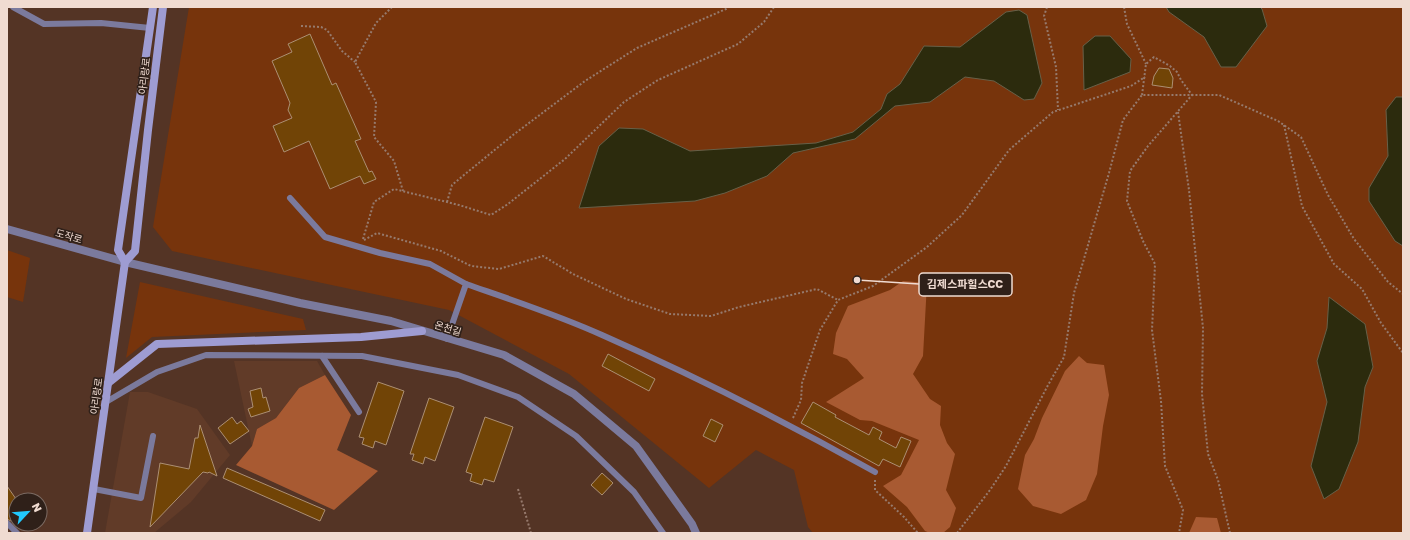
<svg xmlns="http://www.w3.org/2000/svg" width="1410" height="540" viewBox="0 0 1410 540" font-family="'Golos Text','Noto Sans KR',sans-serif">
	<style>
		.built { fill: #613b28 }
		.green { fill: #77340c }
		.forest { fill: #a85a32 }
		.water { fill: #2c2b0d; stroke: #676048 }
		.building { fill: #714406; stroke: #ac8f73 }
		.lines { fill: none; stroke-linecap: round; stroke-linejoin: round }
		.path { stroke: #967a6d; stroke-width: 2; stroke-dasharray: 2 2; stroke-linecap: butt }
		.service { stroke: #7b7a9d; stroke-width: 6 }
		.tertiary { stroke: #7b7a9d; stroke-width: 8 }
		.secondary { stroke: #9e9cd2; stroke-width: 8 }
		.labels { text-anchor: middle; stroke-width: 3.5; stroke-linejoin: round; paint-order: stroke }
		.street-label { font-size: 10px; fill: #f0dbd1; stroke: #2f2019 }
		.leader { fill: none; stroke: #f0dbd1; stroke-width: 1.5 }
		.callout-dot { fill: #f0dbd1; stroke: #2f2019; stroke-width: 1.5 }
		.callout { fill: #2f2019; stroke: #f0dbd1; stroke-width: 1.5 }
		.callout-label { font-size: 11px; text-anchor: middle; font-weight: bold; fill: #f0dbd1 }
	</style>
	<rect width="100%" height="100%" fill="#543425"/>
	<g class="built">
		<path d="M234 361H317L325 375 299 388 276 418 257 429 252 446Z"/>
		<path d="M130 392H148L197 409 230 455 191 502 154 533H105Z"/>
	</g>
	<g class="green">
		<path d="M189 7H1403V533H813L808 527 794 470 756 450 709 488 569 374 449 310 172 251 153 227Z"/>
		<path d="M7 250 30 258 23 302 7 297Z"/>
		<path d="M140 282 303 319 306 330 152 337 126 358Z"/>
	</g>
	<g class="forest">
		<path d="M903 281 927 283 923 356 913 374 930 399 941 406 940 425 947 443 955 454 946 490 956 508 950 527 943 533H930L925 531 907 507 883 486 901 475 919 440 872 421 860 420 826 402 864 378 847 359 833 354 836 333 848 306 890 290Z"/>
		<path d="M1079 356 1087 363 1104 365 1109 395 1103 426 1097 474 1086 500 1061 514 1033 506 1018 489 1025 455 1034 439 1042 418 1065 371Z"/>
		<path d="M325 375 351 415 337 450 378 471 334 510 236 465 252 446 257 429 276 418 299 388Z"/>
		<path d="M1196 517 1217 518 1221 533H1189Z"/>
	</g>
	<g class="water">
		<path d="M1166 7H1260L1262 9 1267 26 1236 67H1221L1204 37 1169 12Z"/>
		<path d="M1019 10 1027 15 1042 83 1034 99 1024 100 994 81 965 77 930 102 895 106 855 139 793 153 767 176 725 193 695 201 579 208 599 146 619 128 643 129 690 151 816 143 853 132 881 109 887 94 900 84 924 46 960 47 1006 12Z"/>
		<path d="M1095 36H1110L1131 59 1130 72 1084 90 1083 46Z"/>
		<path d="M1396 97H1403V246L1395 241 1369 201V188L1388 156 1386 110Z"/>
		<path d="M1329 297 1365 324 1373 367 1365 387 1358 442 1339 489 1324 499 1311 466 1327 402 1317 361 1327 328Z"/>
	</g>
	<g class="building">
		<path d="M310 34 332 85 336 83 361 139 355 141 369 172 372 171 376 179 364 184 360 176 330 189 309 141 284 152 273 126 292 118 288 110 290 103 272 61 292 52 288 44Z"/>
		<path d="M1159 68 1169 69 1173 78 1172 88 1152 85 1154 76Z"/>
		<path d="M608 354 655 379 649 391 602 366Z"/>
		<path d="M378 382 404 391 386 445 375 441 373 448 362 444 364 438 359 437Z"/>
		<path d="M261 388 263 398 266 397 270 411 251 417 248 409 253 407 250 391Z"/>
		<path d="M429 398 454 407 435 461 425 457 423 464 412 460 414 454H410Z"/>
		<path d="M813 402 836 415 835 417 869 435 873 427 882 432 879 439 896 448 901 437 911 441 900 467 883 459 879 466 801 423Z"/>
		<path d="M232 417 237 424 241 421 249 431 230 444 218 428Z"/>
		<path d="M485 417 513 427 494 482 484 479 482 485 470 481 472 474 466 472Z"/>
		<path d="M711 419 723 425 715 442 703 436Z"/>
		<path d="M200 425 217 476 209 472 208 473 203 472 150 527 160 463 189 469 195 438H198Z"/>
		<path d="M227 468 325 510 320 521 223 478Z"/>
		<path d="M602 473 613 483 602 495 591 485Z"/>
		<path d="M7 486 16 499V518L11 521 7 519Z"/>
	</g>
	<g class="lines">
		<g class="path">
			<path d="M392 7 376 23 355 62 376 102 374 137 394 161 403 191"/>
			<path d="M1047 7 1044 16 1056 67 1058 110"/>
			<path d="M1124 7 1127 24 1146 64"/>
			<path d="M301 26 321 27 327 30 342 51 355 62"/>
			<path d="M1142 95 1146 64 1154 57 1170 66 1177 72 1181 80 1192 95 1148 146 1130 171 1127 201 1143 241 1155 264 1152 330 1161 401 1165 466 1183 510 1179 533"/>
			<path d="M1178 112 1189 190 1203 328 1202 394 1208 454 1218 480 1230 533"/>
			<path d="M1284 125 1302 206 1334 264 1362 289 1381 323 1403 353"/>
			<path d="M447 202 452 185 464 175 513 135 585 81 637 48 726 9 728 7"/>
			<path d="M363 239 374 202 394 189 459 205 491 215 508 204 565 159 624 102 658 80 738 44 764 22 774 7"/>
			<path d="M364 240 377 233 441 251 471 266 499 269 543 256 573 274 626 299 670 314 711 316 739 307 817 289 838 300"/>
			<path d="M793 418 801 400 802 383 820 330 838 300 873 286 927 247 962 215 1009 150 1053 112 1131 86 1145 77"/>
			<path d="M875 480V490L904 517 918 533"/>
			<path d="M518 489 531 533"/>
			<path d="M957 533 990 490 1006 466 1047 387 1064 357 1074 293 1109 173 1123 120 1142 95H1219L1278 121 1301 137 1328 195 1354 239 1388 282 1403 294"/>
		</g>
		<g class="service">
			<path d="M13 7 44 24 101 23 150 28"/>
			<path d="M290 198 325 237 380 253 430 264 466 284 447 339"/>
			<path d="M466 284C512 300 558 315 602 335 695 376 786 422 875 472"/>
			<path d="M322 356 359 412"/>
			<path d="M106 402 157 372 206 355 362 356 458 375 518 397 576 436 634 492 663 533"/>
			<path d="M94 489 141 498 153 436"/>
			<path d="M7 523 17 533"/>
		</g>
		<path class="tertiary" d="M7 229 125 262 300 303 391 321 504 355 574 394 636 446 692 524 696 533"/>
		<g class="secondary">
			<path d="M125 262 118 250 153 7"/>
			<path d="M108 383 157 344 361 337 422 331"/>
			<path d="M87 533 125 262 135 251 148 130 163 7"/>
		</g>
	</g>
	<g class="labels">
		<g class="street-label">
			<text transform="translate(144 76) rotate(-83)" y="4">아리랑로</text>
			<text transform="translate(69 236) rotate(16)" y="4">도작로</text>
			<text transform="translate(448 328) rotate(17)" y="4">온천길</text>
			<text transform="translate(96 396) rotate(-82)" y="4">아리랑로</text>
		</g>
	</g>
	<path class="leader" d="M857 280L919 284"/>
	<circle class="callout-dot" cx="857" cy="280" r="4"/>
	<rect class="callout" x="919" y="273" width="93" height="23" rx="4"/>
	<g class="callout-label">
		<text x="965" y="288">김제스파힐스CC</text>
	</g>
	<rect width="1410" height="540" fill="none" stroke="#f0dbd1" stroke-width="16"/>
	<g transform="translate(28 512) rotate(64)"><circle r="19" fill="#2f2019" stroke="#7c6b63"/>
	<path d="M0-3L7 15L0 10L-7 15Z" fill="#22c9fd"/>
	<text y="-6" font-size="11" font-weight="bold" text-anchor="middle" fill="#f0dbd1">N</text>
	</g>
</svg>
